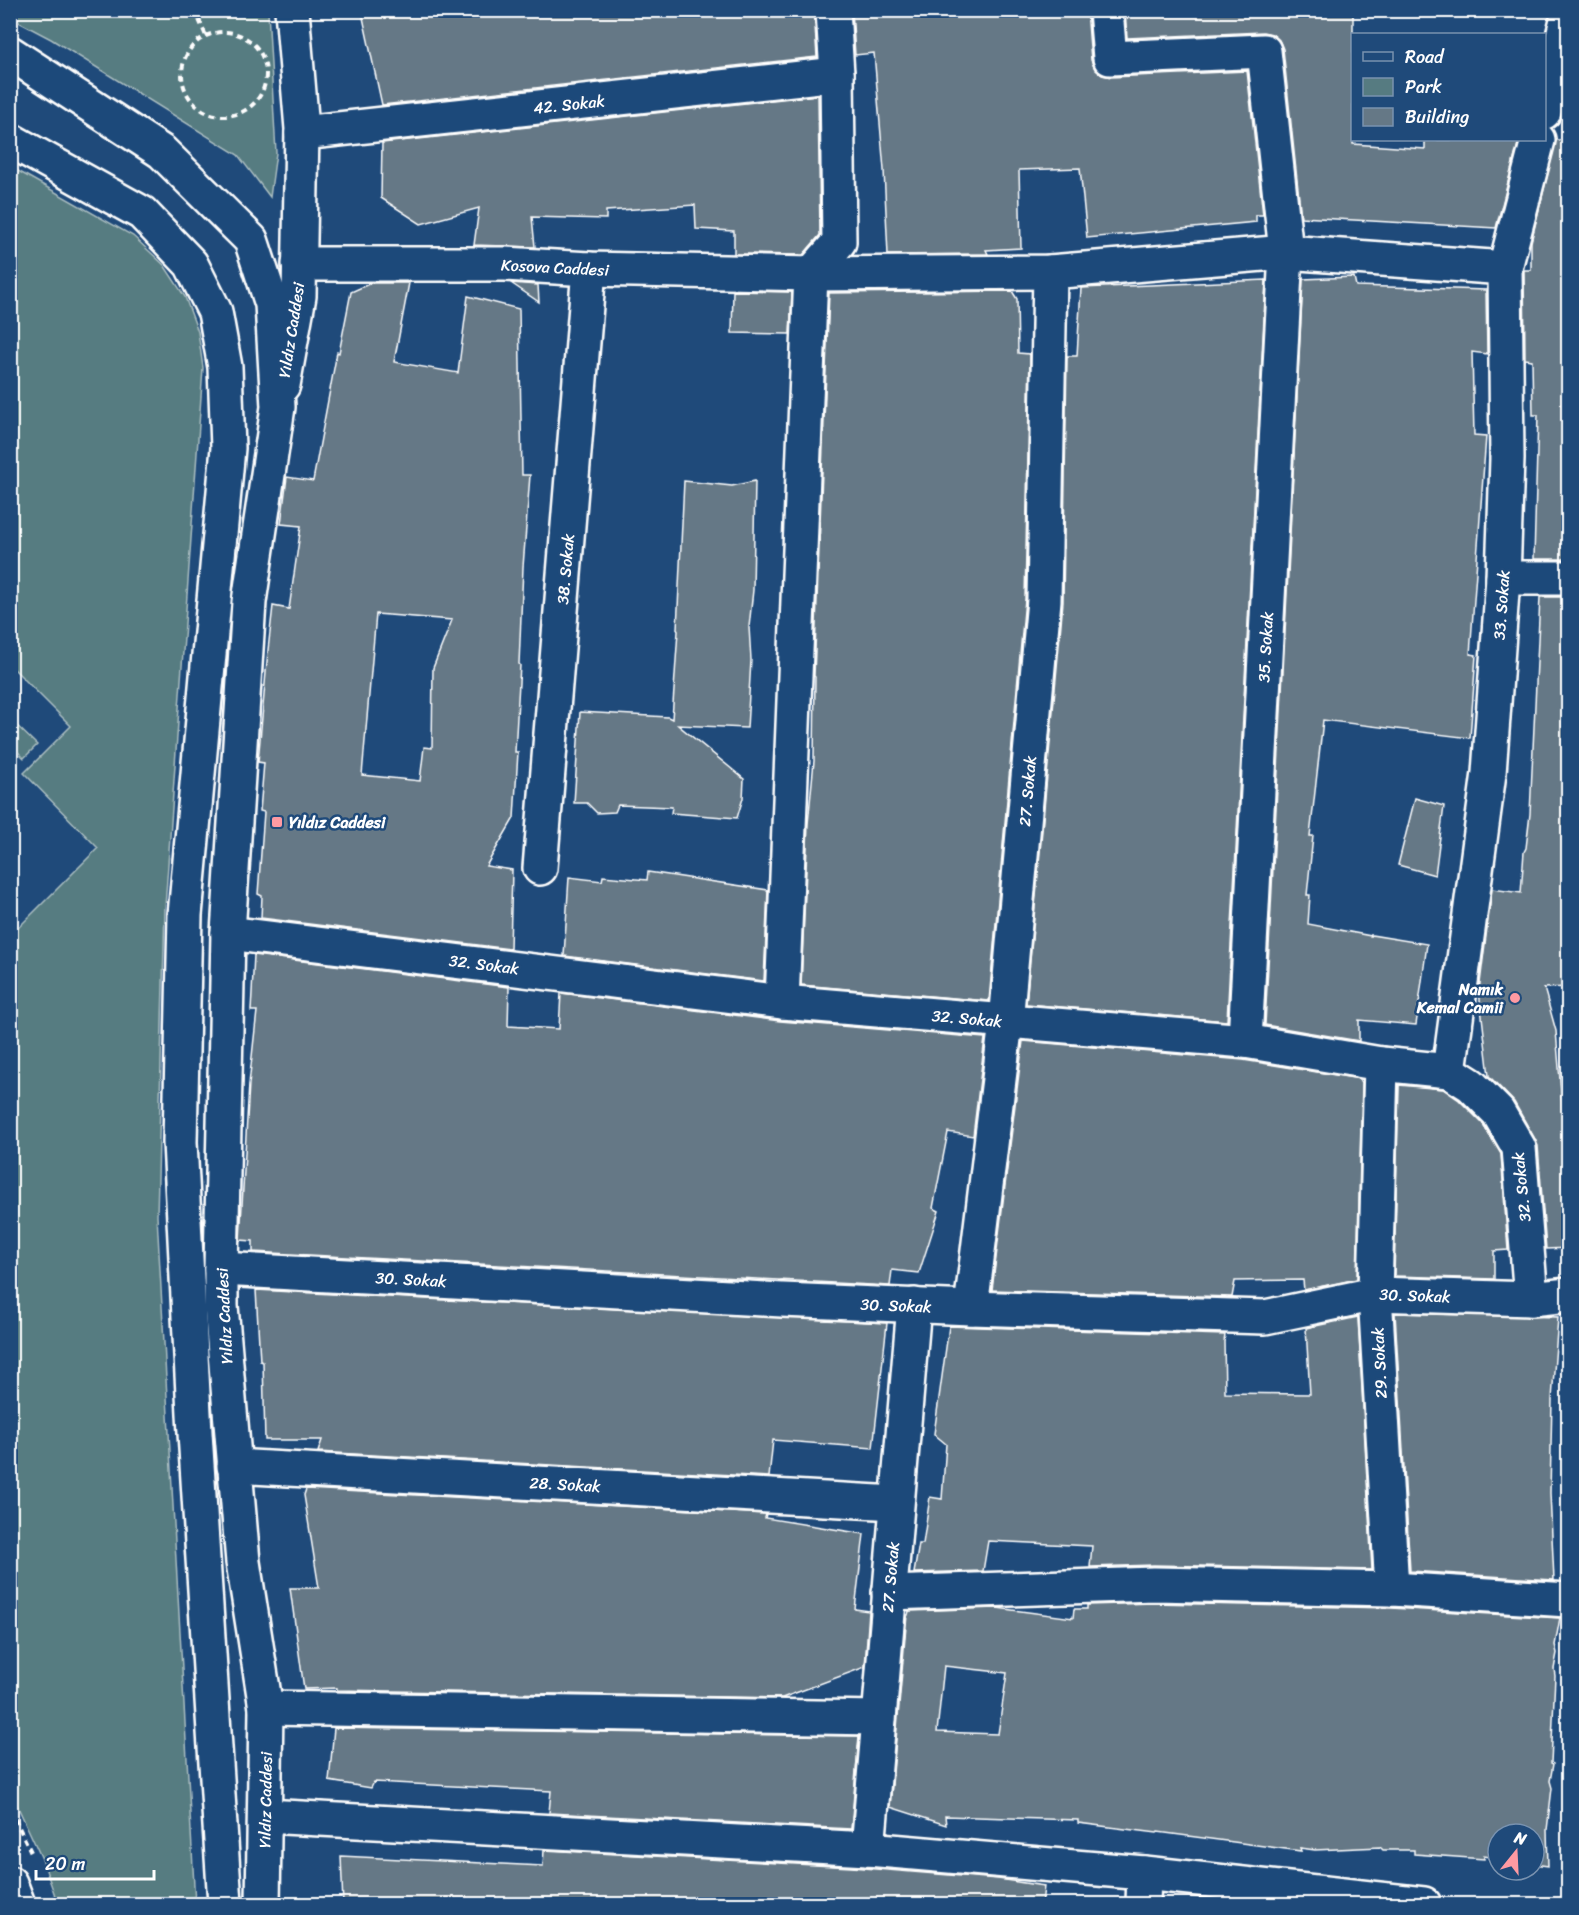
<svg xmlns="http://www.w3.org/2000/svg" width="1579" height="1915" viewBox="0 0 1579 1915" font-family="Sriracha,sans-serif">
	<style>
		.green { fill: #567b81; stroke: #aabdc0; stroke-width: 1.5 }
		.building { fill: #657886; stroke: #fff; stroke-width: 1.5; fill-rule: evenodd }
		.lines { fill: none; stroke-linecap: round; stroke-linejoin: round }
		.minor-casing { stroke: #fff; stroke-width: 38 }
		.secondary-casing { stroke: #fff; stroke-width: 38 }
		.path { stroke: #fff; stroke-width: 4; stroke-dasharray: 6 4.5; stroke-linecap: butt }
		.minor { stroke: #1f4a7a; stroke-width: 33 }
		.secondary { stroke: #1f4a7a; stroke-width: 33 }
		.poi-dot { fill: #ff9aa2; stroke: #1f4a7a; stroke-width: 2 }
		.labels { text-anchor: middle; stroke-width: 5; stroke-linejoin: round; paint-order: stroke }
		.street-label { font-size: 16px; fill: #fff; stroke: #1f4a7a }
		.poi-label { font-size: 16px; font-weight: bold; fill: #fff; stroke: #1f4a7a; text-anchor: start }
	</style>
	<rect width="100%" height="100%" fill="#1f4a7a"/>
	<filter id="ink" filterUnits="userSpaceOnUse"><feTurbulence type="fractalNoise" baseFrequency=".0167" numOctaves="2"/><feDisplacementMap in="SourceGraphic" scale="12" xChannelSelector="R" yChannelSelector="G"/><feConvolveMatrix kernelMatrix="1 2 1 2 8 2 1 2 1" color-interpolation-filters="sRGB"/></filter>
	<g filter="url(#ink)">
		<g class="green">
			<path d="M10 11H268L276 153 270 197 238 155 51 39 11 18Z"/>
			<path d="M11 167 133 236 164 265 185 297 198 332 203 368 165 907 157 1216 195 1904H58L42 1859 11 1792V935L98 848 24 773 71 726 11 666Z"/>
			<path d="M10 719 37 745 24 758 11 745Z"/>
		</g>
		<g class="building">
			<path d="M385 10H814L817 57 382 105 362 13Z"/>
			<path d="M852 10H1087L1091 60 1095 69 1102 75 1111 77 1247 71 1263 215H1256V222L1087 238 1080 168 1019 170 1021 248 986 250 988 254 888 255 884 170 874 53 855 55Z"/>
			<path d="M1125 10H1353V144L1425 149V140H1519L1496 228 1301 217 1283 49 1279 40 1272 34 1263 32 1127 38Z"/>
			<path d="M818 95 820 235 803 255 734 254V231L696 229 695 205 606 211V219L532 217 535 247 474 245 479 208 421 224 381 198 382 143Z"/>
			<path d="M1556 140H1569V559H1534L1538 415H1533L1532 360 1525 359 1524 270H1531V242Z"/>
			<path d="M1354 277 1356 286 1486 290 1487 354 1472 352 1474 435 1486 436 1470 654 1476 655 1470 738 1323 720 1310 836H1313L1307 895H1310L1308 924 1371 936V935L1427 944 1416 1025 1359 1020V1041L1265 1025 1303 279Z"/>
			<path d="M1266 280 1227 1021 1026 1004 1063 602 1067 356H1077L1081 288Z"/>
			<path d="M371 283H409L394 362 458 373 468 296 519 309 522 475H530L523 567 519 664 520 665 515 752H518L514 818 486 866 512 870 510 949 261 918 262 896 258 894 264 812 260 811 264 763 258 762 268 650 273 606 289 609 301 526 281 524 287 477 313 481 337 352 339 353 351 292ZM376 614 452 620 433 668 432 748 424 747 420 781 362 775Z"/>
			<path d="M511 283 538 285 539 302Z"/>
			<path d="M733 291 792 292 790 334 732 333Z"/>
			<path d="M1012 291 1017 299 1018 353 1030 354 1025 599 989 1001 801 985 808 824 814 761 815 677 814 676 829 293Z"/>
			<path d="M684 481 732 486 755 481 753 590 749 627 751 660 747 728 678 725 744 779 743 798 737 818 671 813 672 807 618 805 615 812 597 813 587 803H574L580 712 668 717 672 719 678 631 677 629Z"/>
			<path d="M1540 597H1569V987L1544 988 1556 1031 1565 1141H1569V1248L1546 1249 1538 1146 1535 1139 1514 1102 1489 1076 1479 991 1492 889 1521 893 1524 852 1526 848 1530 814Z"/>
			<path d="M1415 798 1444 806 1435 875 1398 865Z"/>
			<path d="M648 872 768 890 764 981 564 956 569 877 602 881 603 876 647 880Z"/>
			<path d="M254 955 509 987 508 1026 559 1029 561 993 780 1021 985 1038 973 1136 948 1132 933 1208 939 1211 919 1273 892 1270 890 1286 253 1252V1241L240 1240 249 1084 257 1011H251Z"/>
			<path d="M1023 1041 1243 1060 1360 1079V1081L1362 1082 1357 1279 1304 1290 1303 1280 1235 1281 1232 1297 992 1290Z"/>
			<path d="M1399 1085 1443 1089 1459 1100 1483 1124 1501 1154 1508 1250 1494 1251V1279L1394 1276Z"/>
			<path d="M256 1290 887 1323 873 1448 773 1440 769 1477 318 1452 322 1440H265L263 1362 260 1361Z"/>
			<path d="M1395 1313 1558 1317 1552 1399 1550 1493 1554 1580 1410 1571Z"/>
			<path d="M1358 1317 1372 1570 1154 1565 1090 1567 1092 1546 988 1541 983 1571 914 1573 919 1544H923L930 1497 942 1499 946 1444 934 1434 949 1326 1225 1335 1224 1342 1225 1393 1310 1394 1306 1328Z"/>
			<path d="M306 1489 766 1514 765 1518 864 1534 855 1609 869 1611 865 1667 782 1698 337 1690V1688L304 1689 290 1588H319L304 1495Z"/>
			<path d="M1154 1603 1391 1608 1560 1618 1555 1645 1557 1653 1554 1669 1555 1676 1551 1763 1553 1764 1550 1781 1552 1788 1547 1830 1548 1866 1534 1864V1834H1498V1858L1484 1856V1859L1414 1854V1850H1383L1380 1847 1315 1850 1300 1848 1301 1851 1158 1832 1157 1833 1078 1823V1820L945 1816 946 1825 890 1807 907 1615H908L909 1611 997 1608 1073 1618 1074 1609H1087V1605ZM944 1666 1007 1673 998 1734 937 1732Z"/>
			<path d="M334 1728 859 1736 851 1829 549 1813 551 1791 374 1782 371 1788 329 1781Z"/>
			<path d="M544 1850 851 1867 998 1879 1044 1886 1042 1905H343L341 1856 543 1866Z"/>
		</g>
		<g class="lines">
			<g class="minor-casing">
				<g id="minor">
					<path d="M1106 10 1110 58 1264 51 1286 252 1245 1041"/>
					<path d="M1544 112 1568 16"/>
					<path d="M302 133 837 74"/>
					<path d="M299 264H505L589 269 811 274 1050 272 1286 252 1505 268"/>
					<path d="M283 385 299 296 302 129 292 10"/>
					<path d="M1503 578H1568"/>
					<path d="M540 868 589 269"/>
					<path d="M228 933 782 1002 1245 1041 1381 1064 1449 1071 1471 1085 1498 1112 1519 1148 1531 1299"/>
					<path d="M782 1002 811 274 839 242 837 74 833 10"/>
					<path d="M1381 1064 1375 1294 1392 1589"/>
					<path d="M1449 1071 1489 773 1503 578 1507 459 1505 268 1538 140"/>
					<path d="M221 1269 782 1300 971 1308 1265 1317 1375 1294 1531 1299 1568 1295"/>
					<path d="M971 1308 1006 1022 1044 600 1050 272"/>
					<path d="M234 1466 896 1503"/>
					<path d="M889 1593 1154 1584 1392 1589 1568 1600"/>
					<path d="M266 1708 879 1718"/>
					<path d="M265 1816 868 1849 1144 1873 1424 1904"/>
					<path d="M868 1849 914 1305"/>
					<path d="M10 1883 18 1904"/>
					<path d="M1143 1904 1144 1873"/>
				</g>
			</g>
			<g class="secondary-casing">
				<g id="secondary">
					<path d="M10 53 162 152 251 240 272 304 278 407 249 602 228 933 221 1269V1306L243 1562 266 1708 263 1904"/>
					<path d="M10 140 142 213 191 264 215 312 225 367 228 448 185 915 180 1142 195 1433 225 1904"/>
				</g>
			</g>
			<g class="path">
				<path d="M195 10 206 36"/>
				<circle cx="224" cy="74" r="42"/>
				<path d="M10 1809 31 1852"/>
			</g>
			<use href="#minor" class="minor"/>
			<use href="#secondary" class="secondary"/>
		</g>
	</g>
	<g class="poi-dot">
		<rect x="271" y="816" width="12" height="12" rx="3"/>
		<circle cx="1515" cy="998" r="6"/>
	</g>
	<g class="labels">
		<g class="street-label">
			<text transform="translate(569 104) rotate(-6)" y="6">42. Sokak</text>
			<text transform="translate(555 267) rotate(3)" y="6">Kosova Caddesi</text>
			<text transform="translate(291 330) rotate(-81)" y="6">Yıldız Caddesi</text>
			<text transform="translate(565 569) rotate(-85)" y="6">38. Sokak</text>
			<text transform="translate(1501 605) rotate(-86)" y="6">33. Sokak</text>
			<text transform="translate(1265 647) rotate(-87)" y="6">35. Sokak</text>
			<text transform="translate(1027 791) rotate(-85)" y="6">27. Sokak</text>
			<text transform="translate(484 964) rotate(7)" y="6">32. Sokak</text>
			<text transform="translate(967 1018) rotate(5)" y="6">32. Sokak</text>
			<text transform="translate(1521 1187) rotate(-96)" y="6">32. Sokak</text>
			<text transform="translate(411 1279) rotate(3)" y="6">30. Sokak</text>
			<text transform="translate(1415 1295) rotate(2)" y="6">30. Sokak</text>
			<text transform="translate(896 1305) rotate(2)" y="6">30. Sokak</text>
			<text transform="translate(224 1316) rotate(-93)" y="6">Yıldız Caddesi</text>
			<text transform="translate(1379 1363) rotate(-93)" y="6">29. Sokak</text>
			<text transform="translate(565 1484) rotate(3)" y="6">28. Sokak</text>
			<text transform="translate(890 1577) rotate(-85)" y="6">27. Sokak</text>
			<text transform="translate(265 1800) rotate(-89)" y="6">Yıldız Caddesi</text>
		</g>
		<g class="poi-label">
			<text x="289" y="828">Yıldız Caddesi</text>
			<text x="1503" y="995" text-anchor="end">Namık<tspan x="1503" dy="18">Kemal Camii</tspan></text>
		</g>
	</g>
	<rect width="1579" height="1915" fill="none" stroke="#1f4a7a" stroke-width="36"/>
	<rect x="18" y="18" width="1543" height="1879" fill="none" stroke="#fff" stroke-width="2" filter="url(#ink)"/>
	<rect x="1351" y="33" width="195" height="108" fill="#1f4a7a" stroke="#7992af" stroke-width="1.5"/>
	<rect x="1363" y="52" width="30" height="9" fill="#1f4a7a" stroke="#7992af" stroke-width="1.5"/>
	<text x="1405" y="63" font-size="18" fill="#ffffff">Road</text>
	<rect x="1363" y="78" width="30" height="18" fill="#567b81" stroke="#7992af" stroke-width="1.5"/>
	<text x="1405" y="93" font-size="18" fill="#ffffff">Park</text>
	<rect x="1363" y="108" width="30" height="18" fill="#657886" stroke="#7992af" stroke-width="1.5"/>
	<text x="1405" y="123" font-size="18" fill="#ffffff">Building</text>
	<g transform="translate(1516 1852) rotate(18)"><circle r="28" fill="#1f4a7a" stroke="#7992af" stroke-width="1.5"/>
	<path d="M0-4.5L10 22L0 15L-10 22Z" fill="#ff9aa2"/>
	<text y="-9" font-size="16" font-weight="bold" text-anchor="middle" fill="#ffffff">N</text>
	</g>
	<path d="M36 1870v9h118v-9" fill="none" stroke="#ffffff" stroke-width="3"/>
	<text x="45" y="1870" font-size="18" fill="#ffffff" stroke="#1f4a7a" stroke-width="4.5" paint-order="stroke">20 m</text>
</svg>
